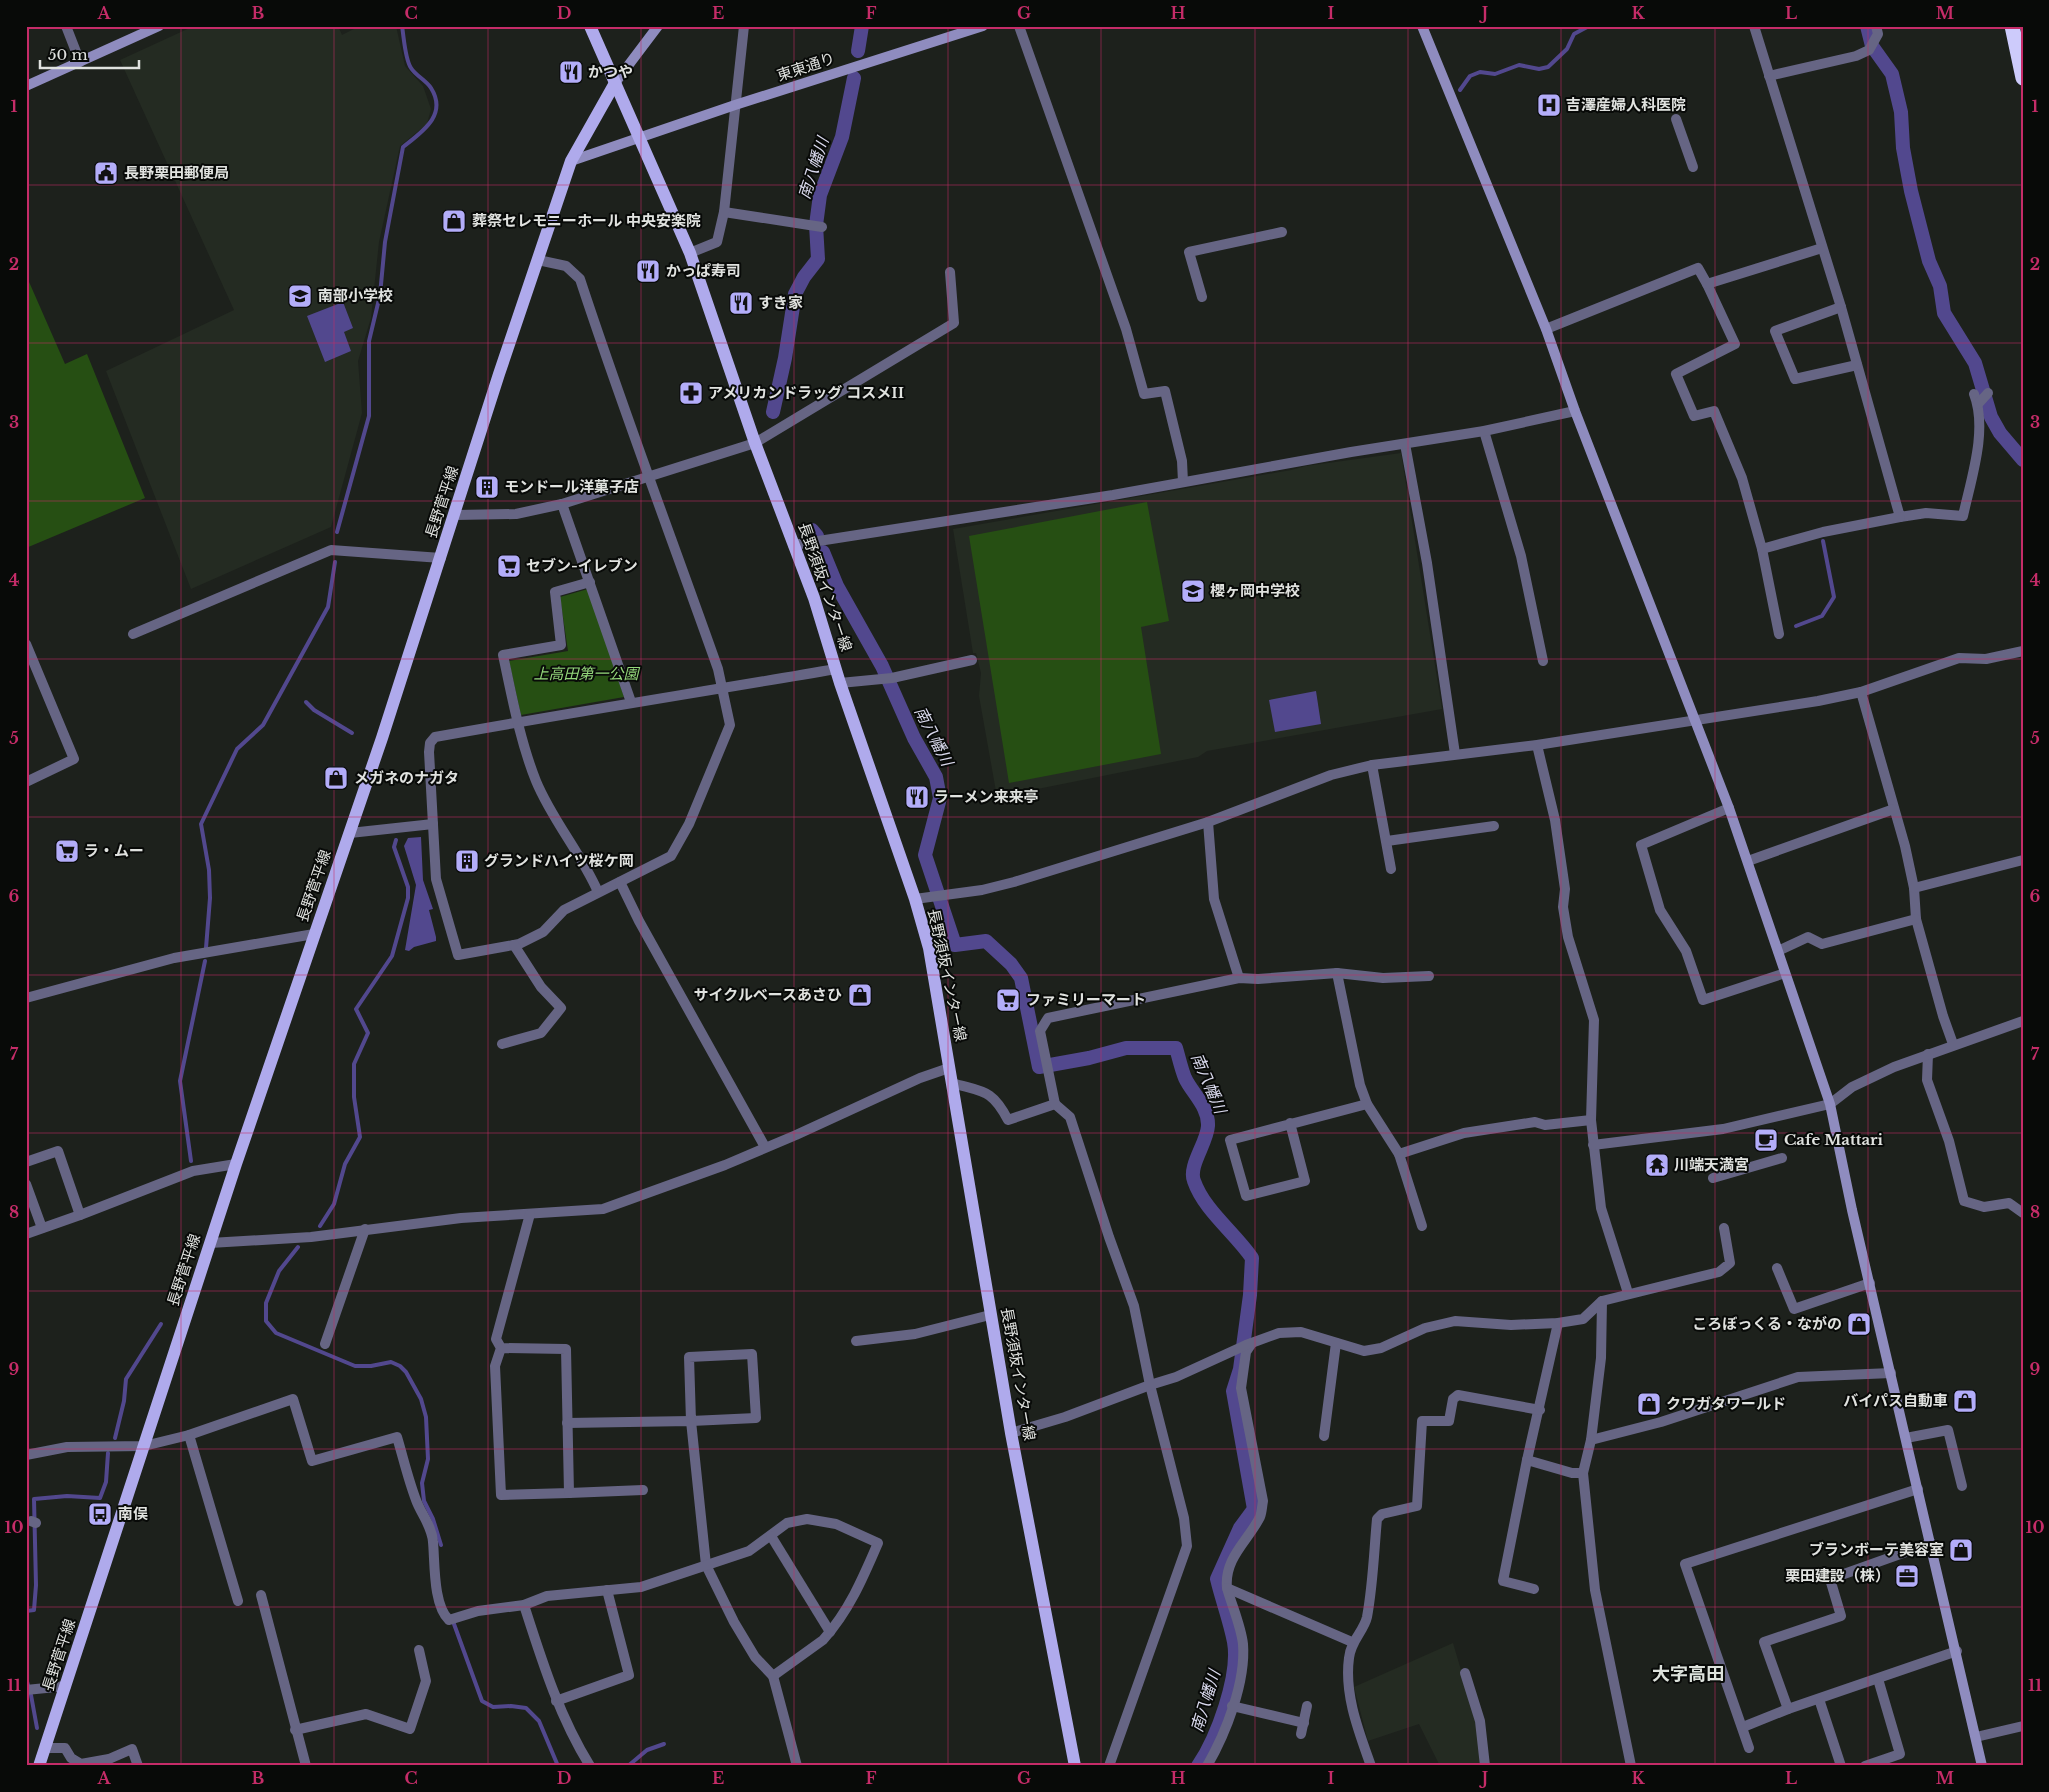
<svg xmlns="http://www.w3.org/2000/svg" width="2049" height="1792" viewBox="0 0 2049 1792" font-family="'Libre Baskerville','Noto Sans JP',serif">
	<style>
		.built { fill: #242b22 }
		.green { fill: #264f13 }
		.water { fill: #52488e }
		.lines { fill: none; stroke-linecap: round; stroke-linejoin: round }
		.stream { stroke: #52488e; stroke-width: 4 }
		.canal { stroke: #52488e; stroke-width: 14 }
		.street { stroke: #666584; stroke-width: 10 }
		.secondary { stroke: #8f8cbf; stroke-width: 10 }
		.primary { stroke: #afaaec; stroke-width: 12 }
		.highway { stroke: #cdcbfb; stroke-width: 15 }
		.grid { fill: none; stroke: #c52c68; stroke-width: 1; stroke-opacity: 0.55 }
		.labels { text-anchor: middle; stroke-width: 4; stroke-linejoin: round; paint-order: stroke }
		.street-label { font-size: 15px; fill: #e0e2df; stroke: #080a08 }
		.poi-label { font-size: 15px; font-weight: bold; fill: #e0e2df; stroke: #080a08; text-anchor: start }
		.park-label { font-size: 15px; font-style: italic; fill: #94d77b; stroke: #080a08 }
		.water-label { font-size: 16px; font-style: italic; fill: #d9d9ed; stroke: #080a08 }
		.quarter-label { font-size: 18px; font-weight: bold; fill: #dde2dc; stroke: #080a08 }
		.neatline { fill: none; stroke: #c52c68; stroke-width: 2 }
		.grid-label { font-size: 16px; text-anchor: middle; font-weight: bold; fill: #c52c68 }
	</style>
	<rect width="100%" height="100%" fill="#1d211c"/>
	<g class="built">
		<path d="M194 26H338L342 35 360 26H396L405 66 423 86 431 109 427 124 400 146 379 242 371 318 358 361 362 413 331 527 191 589 106 371 234 310 120 60Z"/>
		<path d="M1401 453 1442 709 1207 751 1198 757 997 797 979 696 981 673 976 653H973L953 529 1291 470 1306 466Z"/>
		<path d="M1453 1643 1476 1721 1482 1766H1440L1419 1724 1368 1741 1354 1687Z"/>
	</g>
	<g class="green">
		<path d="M26 275 65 364 87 354 145 498 26 548Z"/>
		<path d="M1147 502 1169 621 1141 627 1161 754 1009 783 969 536Z"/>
		<path d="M588 589 624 697 521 715 509 661 568 651 560 597Z"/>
	</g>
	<g class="water">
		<path d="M343 302 353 328 344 332 351 351 325 362 307 316Z"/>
		<path d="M1316 691 1321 724 1275 732 1269 700Z"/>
		<path d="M421 837 423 880 433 909 429 910 436 937V941L414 947 409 951 405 950 416 885 404 846 408 838Z"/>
	</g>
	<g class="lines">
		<g class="stream">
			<path d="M1460 90 1470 76 1480 72 1495 74 1519 65 1539 69 1548 67 1567 49 1574 34 1589 26"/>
			<path d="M337 532 369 416V341L380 295 385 242 403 147C422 132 448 115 431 88 426 80 416 76 411 68 405 59 404 38 402 26"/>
			<path d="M1796 626 1822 616 1834 597 1823 541"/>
			<path d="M306 702 314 710 352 733"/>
			<path d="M206 948 210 898 209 870 201 824 237 749 263 725 328 607 335 562"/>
			<path d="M191 1161 180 1081 205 961"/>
			<path d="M320 1226 334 1204 345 1164 360 1137 354 1097V1064L368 1033 356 1009 392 956 408 898V887L394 847 396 840"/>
			<path d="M298 1247 279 1271 266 1303V1321L276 1333 355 1366H371L391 1362 400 1366 406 1372 421 1399 426 1417 428 1459 422 1483 424 1501 433 1519 441 1545"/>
			<path d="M115 1438 124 1401 126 1379 161 1324"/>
			<path d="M26 1611 34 1610 36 1585 34 1499 67 1496 100 1498 106 1482 108 1453"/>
			<path d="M454 1624 482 1701 493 1707 511 1706 526 1708 539 1721 558 1766"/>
			<path d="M26 1678 28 1685"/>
			<path d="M31 1695 37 1728"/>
			<path d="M628 1766 647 1750 664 1744"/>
		</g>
		<g class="canal">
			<path d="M1867 26 1872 46 1892 74 1901 112 1903 148 1911 191 1929 261 1940 286 1944 313 1975 363 1991 417 2000 433 2023 460"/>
			<path d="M858 51 862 26"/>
			<path d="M773 412 785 358 795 294 804 277 818 259 816 225 820 195 842 137 854 78"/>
			<path d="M812 530 817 536"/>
			<path d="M823 552 837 586 882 666 914 738 936 777 940 798 925 855 955 945 986 941 1011 964 1021 978 1039 1067 1089 1058 1126 1048H1176C1179 1058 1181 1068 1185 1078 1192 1093 1209 1107 1208 1126 1207 1143 1188 1166 1194 1181 1204 1210 1234 1232 1252 1258L1250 1295 1240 1369 1233 1391 1254 1509 1240 1528 1217 1579C1222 1600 1230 1621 1234 1642 1240 1676 1217 1738 1198 1766"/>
		</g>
		<g class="street">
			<path d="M66 26 80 62"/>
			<path d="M1019 26 1126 329 1144 394 1165 391 1182 461 1183 482"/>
			<path d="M1754 26 1841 307 1900 517 1926 513 1963 516C1971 479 1988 430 1974 394"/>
			<path d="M1769 76 1856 56 1869 50 1878 34 1876 26"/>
			<path d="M1676 119 1693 167"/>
			<path d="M724 212 822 227"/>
			<path d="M690 253 717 242 724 212 744 26"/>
			<path d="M538 260 566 266 580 279C623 410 672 539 718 669L730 725 689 824 671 856 564 910 543 932 519 944 458 955 436 879 429 752 430 743 435 737C568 713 702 692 836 669"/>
			<path d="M1707 284 1735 344 1676 374 1694 416 1714 411 1742 478 1762 549 1823 532 1900 517"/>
			<path d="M1202 297 1189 252 1282 232"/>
			<path d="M1841 307 1775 331 1795 379 1857 365"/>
			<path d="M1546 329 1698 268 1707 284 1822 248"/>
			<path d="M1978 404 1988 393"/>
			<path d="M1484 431 1521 556 1543 661"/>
			<path d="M1405 444 1427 563 1455 754"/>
			<path d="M562 504 631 702"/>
			<path d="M455 515 516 514 562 504 755 443 954 323 950 272"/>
			<path d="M793 545 1113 495 1351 452 1484 431 1575 411"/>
			<path d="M1762 549 1779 634"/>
			<path d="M590 582 555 592 561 645 503 655C512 697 520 741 536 781 552 820 581 853 598 892"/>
			<path d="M133 634 331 550 441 558"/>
			<path d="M26 644 74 759 26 782"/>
			<path d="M840 683 892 678 972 660"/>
			<path d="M1861 692 1905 846 1914 888 1916 919 1943 1016 1953 1044"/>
			<path d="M1537 745 1555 820 1565 889 1563 907 1568 937 1594 1020 1591 1120 1601 1208 1628 1293"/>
			<path d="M1372 765 1391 869"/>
			<path d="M1729 808 1641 845 1660 910 1686 951 1703 1000 1785 973"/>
			<path d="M1208 822 1214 899 1239 978"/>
			<path d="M350 833 433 824"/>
			<path d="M1387 841 1494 826"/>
			<path d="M1748 861 1894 809"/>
			<path d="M620 882 639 921 765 1147"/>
			<path d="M1914 888 2023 860"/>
			<path d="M915 899 982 890 1014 882 1208 822 1331 775 1372 765 1537 745 1818 701 1861 692 1959 658 1986 659 2023 651"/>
			<path d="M1778 951 1808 937 1822 944 1916 919"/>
			<path d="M1337 973 1360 1085 1367 1104 1399 1154 1464 1133 1535 1122 1545 1125 1591 1120"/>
			<path d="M26 998 174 958 314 934"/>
			<path d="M502 1044 541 1033 561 1008 541 987 514 945"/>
			<path d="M1928 1054 1927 1080 1949 1141 1964 1201 1984 1207 2009 1203 2023 1213"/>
			<path d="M952 1083C983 1092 992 1089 1008 1120L1055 1104 1040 1031 1048 1018 1239 978 1258 979 1337 973 1383 978 1429 976"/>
			<path d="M1055 1104 1070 1117 1109 1237 1134 1306 1150 1385 1184 1518 1187 1546 1109 1766"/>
			<path d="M1290 1123 1305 1181 1246 1196 1230 1140 1367 1104"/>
			<path d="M1593 1145 1723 1129 1830 1104 1852 1087 1894 1067 2023 1021"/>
			<path d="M1399 1154 1422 1226"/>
			<path d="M26 1162 58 1151 80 1215"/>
			<path d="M1713 1178 1782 1158"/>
			<path d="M26 1184 42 1228"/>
			<path d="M26 1234 80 1215 193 1171 236 1164"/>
			<path d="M210 1243 311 1237 461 1218 603 1209 725 1165 796 1135 920 1078 949 1068"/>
			<path d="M1777 1268 1794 1309 1870 1283"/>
			<path d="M1558 1323 1527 1460 1572 1473H1583"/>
			<path d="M856 1341 915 1334 990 1315"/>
			<path d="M1252 1343 1246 1352 1241 1388 1263 1501C1262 1506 1262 1512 1260 1517 1248 1541 1224 1558 1227 1588L1352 1642"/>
			<path d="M325 1344 365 1229"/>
			<path d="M501 1348 495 1366 501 1495 569 1493 566 1349 501 1348 496 1339 530 1214"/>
			<path d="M752 1354 756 1418 691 1421 689 1357Z"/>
			<path d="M567 1423 691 1421 706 1565 734 1622 755 1657 773 1676 797 1766"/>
			<path d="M1011 1433 1065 1417 1150 1385 1176 1377 1246 1345 1279 1333 1301 1332 1364 1351 1381 1348 1425 1328 1455 1321 1511 1325 1558 1323 1583 1319 1602 1301 1719 1272 1730 1263 1724 1228"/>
			<path d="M189 1435 238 1601"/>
			<path d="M1324 1436 1336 1343"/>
			<path d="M1906 1438 1948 1430 1962 1486"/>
			<path d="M1591 1440 1601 1358 1602 1301"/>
			<path d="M26 1455 67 1447 144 1446 189 1435 293 1399 312 1461 397 1437C403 1457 408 1479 416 1500 421 1514 432 1526 433 1542 435 1563 433 1605 449 1620L478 1611 524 1605 547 1596 641 1587 749 1551 787 1523 807 1519 836 1524 878 1543C863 1578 849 1611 823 1640L773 1676"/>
			<path d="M1527 1460 1503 1581 1534 1589"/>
			<path d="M569 1493 643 1490"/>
			<path d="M31 1521 36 1523"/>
			<path d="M771 1536 830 1632"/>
			<path d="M261 1595 306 1766"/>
			<path d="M524 1605C542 1661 559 1716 590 1766"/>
			<path d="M1465 1673 1480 1721 1485 1766"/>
			<path d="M26 1690 66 1686"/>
			<path d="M1819 1699 1841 1766"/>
			<path d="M556 1701 629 1675 607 1590"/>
			<path d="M1232 1706 1304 1723"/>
			<path d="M1788 1709 1764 1642 1841 1616 1830 1579 1931 1543"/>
			<path d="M1743 1727 1788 1709 1957 1651"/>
			<path d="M295 1730 366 1714 410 1729 426 1681 419 1650"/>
			<path d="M1301 1734 1307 1706"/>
			<path d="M1976 1737 2023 1726"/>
			<path d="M46 1748H65L71 1758 81 1764 109 1759 132 1749 138 1766"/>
			<path d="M1749 1748 1685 1564 1918 1489"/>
			<path d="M1207 1766C1226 1733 1246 1682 1243 1644 1241 1626 1232 1606 1227 1588"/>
			<path d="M1371 1766C1359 1732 1344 1695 1349 1658 1351 1640 1364 1631 1367 1617 1373 1585 1374 1551 1377 1519L1382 1514 1417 1506 1422 1421H1449L1453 1399 1458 1395 1540 1410"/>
			<path d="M1631 1766 1595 1590 1583 1473 1591 1440 1661 1422 1798 1377 1891 1373"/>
			<path d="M1865 1766 1900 1754 1878 1679"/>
		</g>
		<g class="secondary">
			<path d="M1422 26 1546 329 1575 411 1729 808 1830 1104 1852 1210 1982 1766"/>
			<path d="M615 83 658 26"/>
			<path d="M26 86 159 26"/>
			<path d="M571 161 735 105 983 26"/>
		</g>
		<g class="primary">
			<path d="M590 26 690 253 755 443 814 598 840 683 915 899 929 948 1011 1433 1075 1766"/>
			<path d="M39 1766 236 1164 382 738 499 374 571 161 615 83"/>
		</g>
		<path class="highway" d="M2012 26 2023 78"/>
	</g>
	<path class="grid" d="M181 26V1766M334 26V1766M488 26V1766M641 26V1766M794 26V1766M948 26V1766M1101 26V1766M1255 26V1766M1408 26V1766M1561 26V1766M1715 26V1766M1868 26V1766M26 185H2023M26 343H2023M26 501H2023M26 659H2023M26 817H2023M26 975H2023M26 1133H2023M26 1291H2023M26 1449H2023M26 1607H2023"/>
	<defs>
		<g id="restaurant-square" transform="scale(1.25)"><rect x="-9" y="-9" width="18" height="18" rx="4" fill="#b3adf9" stroke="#080a08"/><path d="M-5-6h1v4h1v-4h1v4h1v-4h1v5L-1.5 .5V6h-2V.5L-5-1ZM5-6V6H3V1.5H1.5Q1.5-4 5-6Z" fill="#111"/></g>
		<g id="hospital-square" transform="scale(1.25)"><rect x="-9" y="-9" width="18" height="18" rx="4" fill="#b3adf9" stroke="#080a08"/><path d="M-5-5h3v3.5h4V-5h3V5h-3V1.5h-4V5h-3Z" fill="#111"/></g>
		<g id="civic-square" transform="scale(1.25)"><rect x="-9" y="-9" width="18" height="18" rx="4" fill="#b3adf9" stroke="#080a08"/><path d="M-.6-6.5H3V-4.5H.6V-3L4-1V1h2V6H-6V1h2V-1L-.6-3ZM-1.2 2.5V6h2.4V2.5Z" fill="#111"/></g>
		<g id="shop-square" transform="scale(1.25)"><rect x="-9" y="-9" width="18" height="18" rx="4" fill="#b3adf9" stroke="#080a08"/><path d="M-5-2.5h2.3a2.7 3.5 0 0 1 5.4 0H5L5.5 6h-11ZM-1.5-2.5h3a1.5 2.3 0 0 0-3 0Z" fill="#111"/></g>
		<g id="school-square" transform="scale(1.25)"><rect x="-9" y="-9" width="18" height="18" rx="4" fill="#b3adf9" stroke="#080a08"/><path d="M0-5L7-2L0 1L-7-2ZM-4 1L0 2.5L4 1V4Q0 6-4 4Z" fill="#111"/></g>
		<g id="pharmacy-square" transform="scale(1.25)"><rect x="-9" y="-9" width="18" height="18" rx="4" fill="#b3adf9" stroke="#080a08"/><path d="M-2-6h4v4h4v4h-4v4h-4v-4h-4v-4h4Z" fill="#111"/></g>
		<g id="building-square" transform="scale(1.25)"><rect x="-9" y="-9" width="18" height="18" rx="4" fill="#b3adf9" stroke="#080a08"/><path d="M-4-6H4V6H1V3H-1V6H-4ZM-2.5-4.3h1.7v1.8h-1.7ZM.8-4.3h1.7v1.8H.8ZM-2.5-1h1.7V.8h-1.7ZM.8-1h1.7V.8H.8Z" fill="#111"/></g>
		<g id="supermarket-square" transform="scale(1.25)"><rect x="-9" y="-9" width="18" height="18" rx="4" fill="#b3adf9" stroke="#080a08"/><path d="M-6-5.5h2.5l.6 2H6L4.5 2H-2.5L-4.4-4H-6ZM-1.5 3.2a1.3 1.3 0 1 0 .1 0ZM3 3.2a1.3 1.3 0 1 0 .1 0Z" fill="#111"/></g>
		<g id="cafe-square" transform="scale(1.25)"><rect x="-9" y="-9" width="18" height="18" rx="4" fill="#b3adf9" stroke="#080a08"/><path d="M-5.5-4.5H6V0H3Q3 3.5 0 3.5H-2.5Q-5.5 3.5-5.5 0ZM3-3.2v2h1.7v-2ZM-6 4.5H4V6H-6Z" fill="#111"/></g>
		<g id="temple-square" transform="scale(1.25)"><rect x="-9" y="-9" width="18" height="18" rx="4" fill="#b3adf9" stroke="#080a08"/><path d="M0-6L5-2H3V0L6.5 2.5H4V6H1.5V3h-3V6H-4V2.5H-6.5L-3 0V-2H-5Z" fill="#111"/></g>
		<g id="bus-square" transform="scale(1.25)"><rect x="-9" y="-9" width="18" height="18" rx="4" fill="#b3adf9" stroke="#080a08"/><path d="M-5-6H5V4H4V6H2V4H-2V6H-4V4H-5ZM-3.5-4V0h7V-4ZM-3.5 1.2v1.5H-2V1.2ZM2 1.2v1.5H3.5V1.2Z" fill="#111"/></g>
		<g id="office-square" transform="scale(1.25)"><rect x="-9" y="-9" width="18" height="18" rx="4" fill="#b3adf9" stroke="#080a08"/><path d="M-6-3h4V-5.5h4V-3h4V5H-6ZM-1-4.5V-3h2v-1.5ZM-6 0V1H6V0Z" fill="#111"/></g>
	</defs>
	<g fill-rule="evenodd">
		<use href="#restaurant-square" x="571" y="72"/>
		<use href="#hospital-square" x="1549" y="105"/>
		<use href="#civic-square" x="106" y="173"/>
		<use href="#shop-square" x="454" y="221"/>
		<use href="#restaurant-square" x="648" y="271"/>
		<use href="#school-square" x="300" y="296"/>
		<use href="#restaurant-square" x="741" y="303"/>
		<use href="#pharmacy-square" x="691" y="393"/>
		<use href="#building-square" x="487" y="487"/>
		<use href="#supermarket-square" x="509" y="566"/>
		<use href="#school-square" x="1193" y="591"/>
		<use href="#shop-square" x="336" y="778"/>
		<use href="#restaurant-square" x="917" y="797"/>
		<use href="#supermarket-square" x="67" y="851"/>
		<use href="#building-square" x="467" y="861"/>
		<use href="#shop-square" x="860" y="995"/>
		<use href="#supermarket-square" x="1008" y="1000"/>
		<use href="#cafe-square" x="1766" y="1140"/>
		<use href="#temple-square" x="1657" y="1165"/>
		<use href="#shop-square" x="1859" y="1324"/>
		<use href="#shop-square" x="1965" y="1401"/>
		<use href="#shop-square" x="1649" y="1404"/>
		<use href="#bus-square" x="100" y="1514"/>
		<use href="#shop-square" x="1961" y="1550"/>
		<use href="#office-square" x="1907" y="1576"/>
	</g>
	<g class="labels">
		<g class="street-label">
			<text transform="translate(806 67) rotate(-18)" y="5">東東通り</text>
			<text transform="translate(442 502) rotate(-72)" y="5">長野菅平線</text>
			<text transform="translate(825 587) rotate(71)" y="5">長野須坂インター線</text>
			<text transform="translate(314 886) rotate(-71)" y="5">長野菅平線</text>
			<text transform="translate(947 975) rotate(78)" y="5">長野須坂インター線</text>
			<text transform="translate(184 1270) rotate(-72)" y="5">長野菅平線</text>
			<text transform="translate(1018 1374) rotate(80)" y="5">長野須坂インター線</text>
			<text transform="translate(59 1655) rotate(-72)" y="5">長野菅平線</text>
		</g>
		<g class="poi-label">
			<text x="588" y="77">かつや</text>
			<text x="1566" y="110">吉澤産婦人科医院</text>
			<text x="124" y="178">長野栗田郵便局</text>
			<text x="472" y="226">葬祭セレモニーホール 中央安楽院</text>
			<text x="666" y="276">かっぱ寿司</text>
			<text x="318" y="301">南部小学校</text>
			<text x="758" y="308">すき家</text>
			<text x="708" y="398">アメリカンドラッグ コスメII</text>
			<text x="504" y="492">モンドール洋菓子店</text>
			<text x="526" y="571">セブン-イレブン</text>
			<text x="1210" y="596">櫻ヶ岡中学校</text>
			<text x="354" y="783">メガネのナガタ</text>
			<text x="934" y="802">ラーメン来来亭</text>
			<text x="84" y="856">ラ・ムー</text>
			<text x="484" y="866">グランドハイツ桜ケ岡</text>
			<text x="842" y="1000" text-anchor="end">サイクルベースあさひ</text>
			<text x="1026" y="1005">ファミリーマート</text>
			<text x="1784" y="1145">Cafe Mattari</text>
			<text x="1674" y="1170">川端天満宮</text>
			<text x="1842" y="1329" text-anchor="end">ころぼっくる・ながの</text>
			<text x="1948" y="1406" text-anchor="end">バイパス自動車</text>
			<text x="1666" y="1409">クワガタワールド</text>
			<text x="118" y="1519">南俣</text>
			<text x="1944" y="1555" text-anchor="end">ブランボーテ美容室</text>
			<text x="1890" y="1581" text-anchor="end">栗田建設（株）</text>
		</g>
		<g class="park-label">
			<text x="586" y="679">上高田第一公園</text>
		</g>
		<g class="water-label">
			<text transform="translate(813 168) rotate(-72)" y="6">南八幡川</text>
			<text transform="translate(934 736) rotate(63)" y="6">南八幡川</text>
			<text transform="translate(1209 1083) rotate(67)" y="6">南八幡川</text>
			<text transform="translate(1205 1701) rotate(-73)" y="6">南八幡川</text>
		</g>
		<g class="quarter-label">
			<text x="1688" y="1680">大字高田</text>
		</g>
	</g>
	<rect width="2049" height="1792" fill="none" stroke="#080a08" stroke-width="55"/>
	<path d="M40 60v8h99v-8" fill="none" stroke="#e0e2df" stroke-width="2.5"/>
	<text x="48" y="60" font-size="15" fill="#e0e2df" stroke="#080a08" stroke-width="4" paint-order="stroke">50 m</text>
	<rect x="28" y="28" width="1994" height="1736" class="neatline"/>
	<g class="grid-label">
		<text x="104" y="19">A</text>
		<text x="258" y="19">B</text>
		<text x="411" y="19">C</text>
		<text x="564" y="19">D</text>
		<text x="718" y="19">E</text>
		<text x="871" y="19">F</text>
		<text x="1024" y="19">G</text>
		<text x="1178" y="19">H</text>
		<text x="1331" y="19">I</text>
		<text x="1485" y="19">J</text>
		<text x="1638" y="19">K</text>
		<text x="1791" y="19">L</text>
		<text x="1945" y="19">M</text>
		<text x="14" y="112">1</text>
		<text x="2035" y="112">1</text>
		<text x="14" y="270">2</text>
		<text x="2035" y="270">2</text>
		<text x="14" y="428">3</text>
		<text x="2035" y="428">3</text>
		<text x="14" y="586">4</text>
		<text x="2035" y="586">4</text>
		<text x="14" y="744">5</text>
		<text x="2035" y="744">5</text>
		<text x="14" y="902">6</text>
		<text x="2035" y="902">6</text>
		<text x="14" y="1060">7</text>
		<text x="2035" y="1060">7</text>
		<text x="14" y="1218">8</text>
		<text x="2035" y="1218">8</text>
		<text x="14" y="1375">9</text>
		<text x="2035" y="1375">9</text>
		<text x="14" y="1533">10</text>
		<text x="2035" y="1533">10</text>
		<text x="14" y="1691">11</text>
		<text x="2035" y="1691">11</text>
		<text x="104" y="1784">A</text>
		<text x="258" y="1784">B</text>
		<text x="411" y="1784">C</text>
		<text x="564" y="1784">D</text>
		<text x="718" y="1784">E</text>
		<text x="871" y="1784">F</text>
		<text x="1024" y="1784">G</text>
		<text x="1178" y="1784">H</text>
		<text x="1331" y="1784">I</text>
		<text x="1485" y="1784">J</text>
		<text x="1638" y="1784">K</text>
		<text x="1791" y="1784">L</text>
		<text x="1945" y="1784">M</text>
	</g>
</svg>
